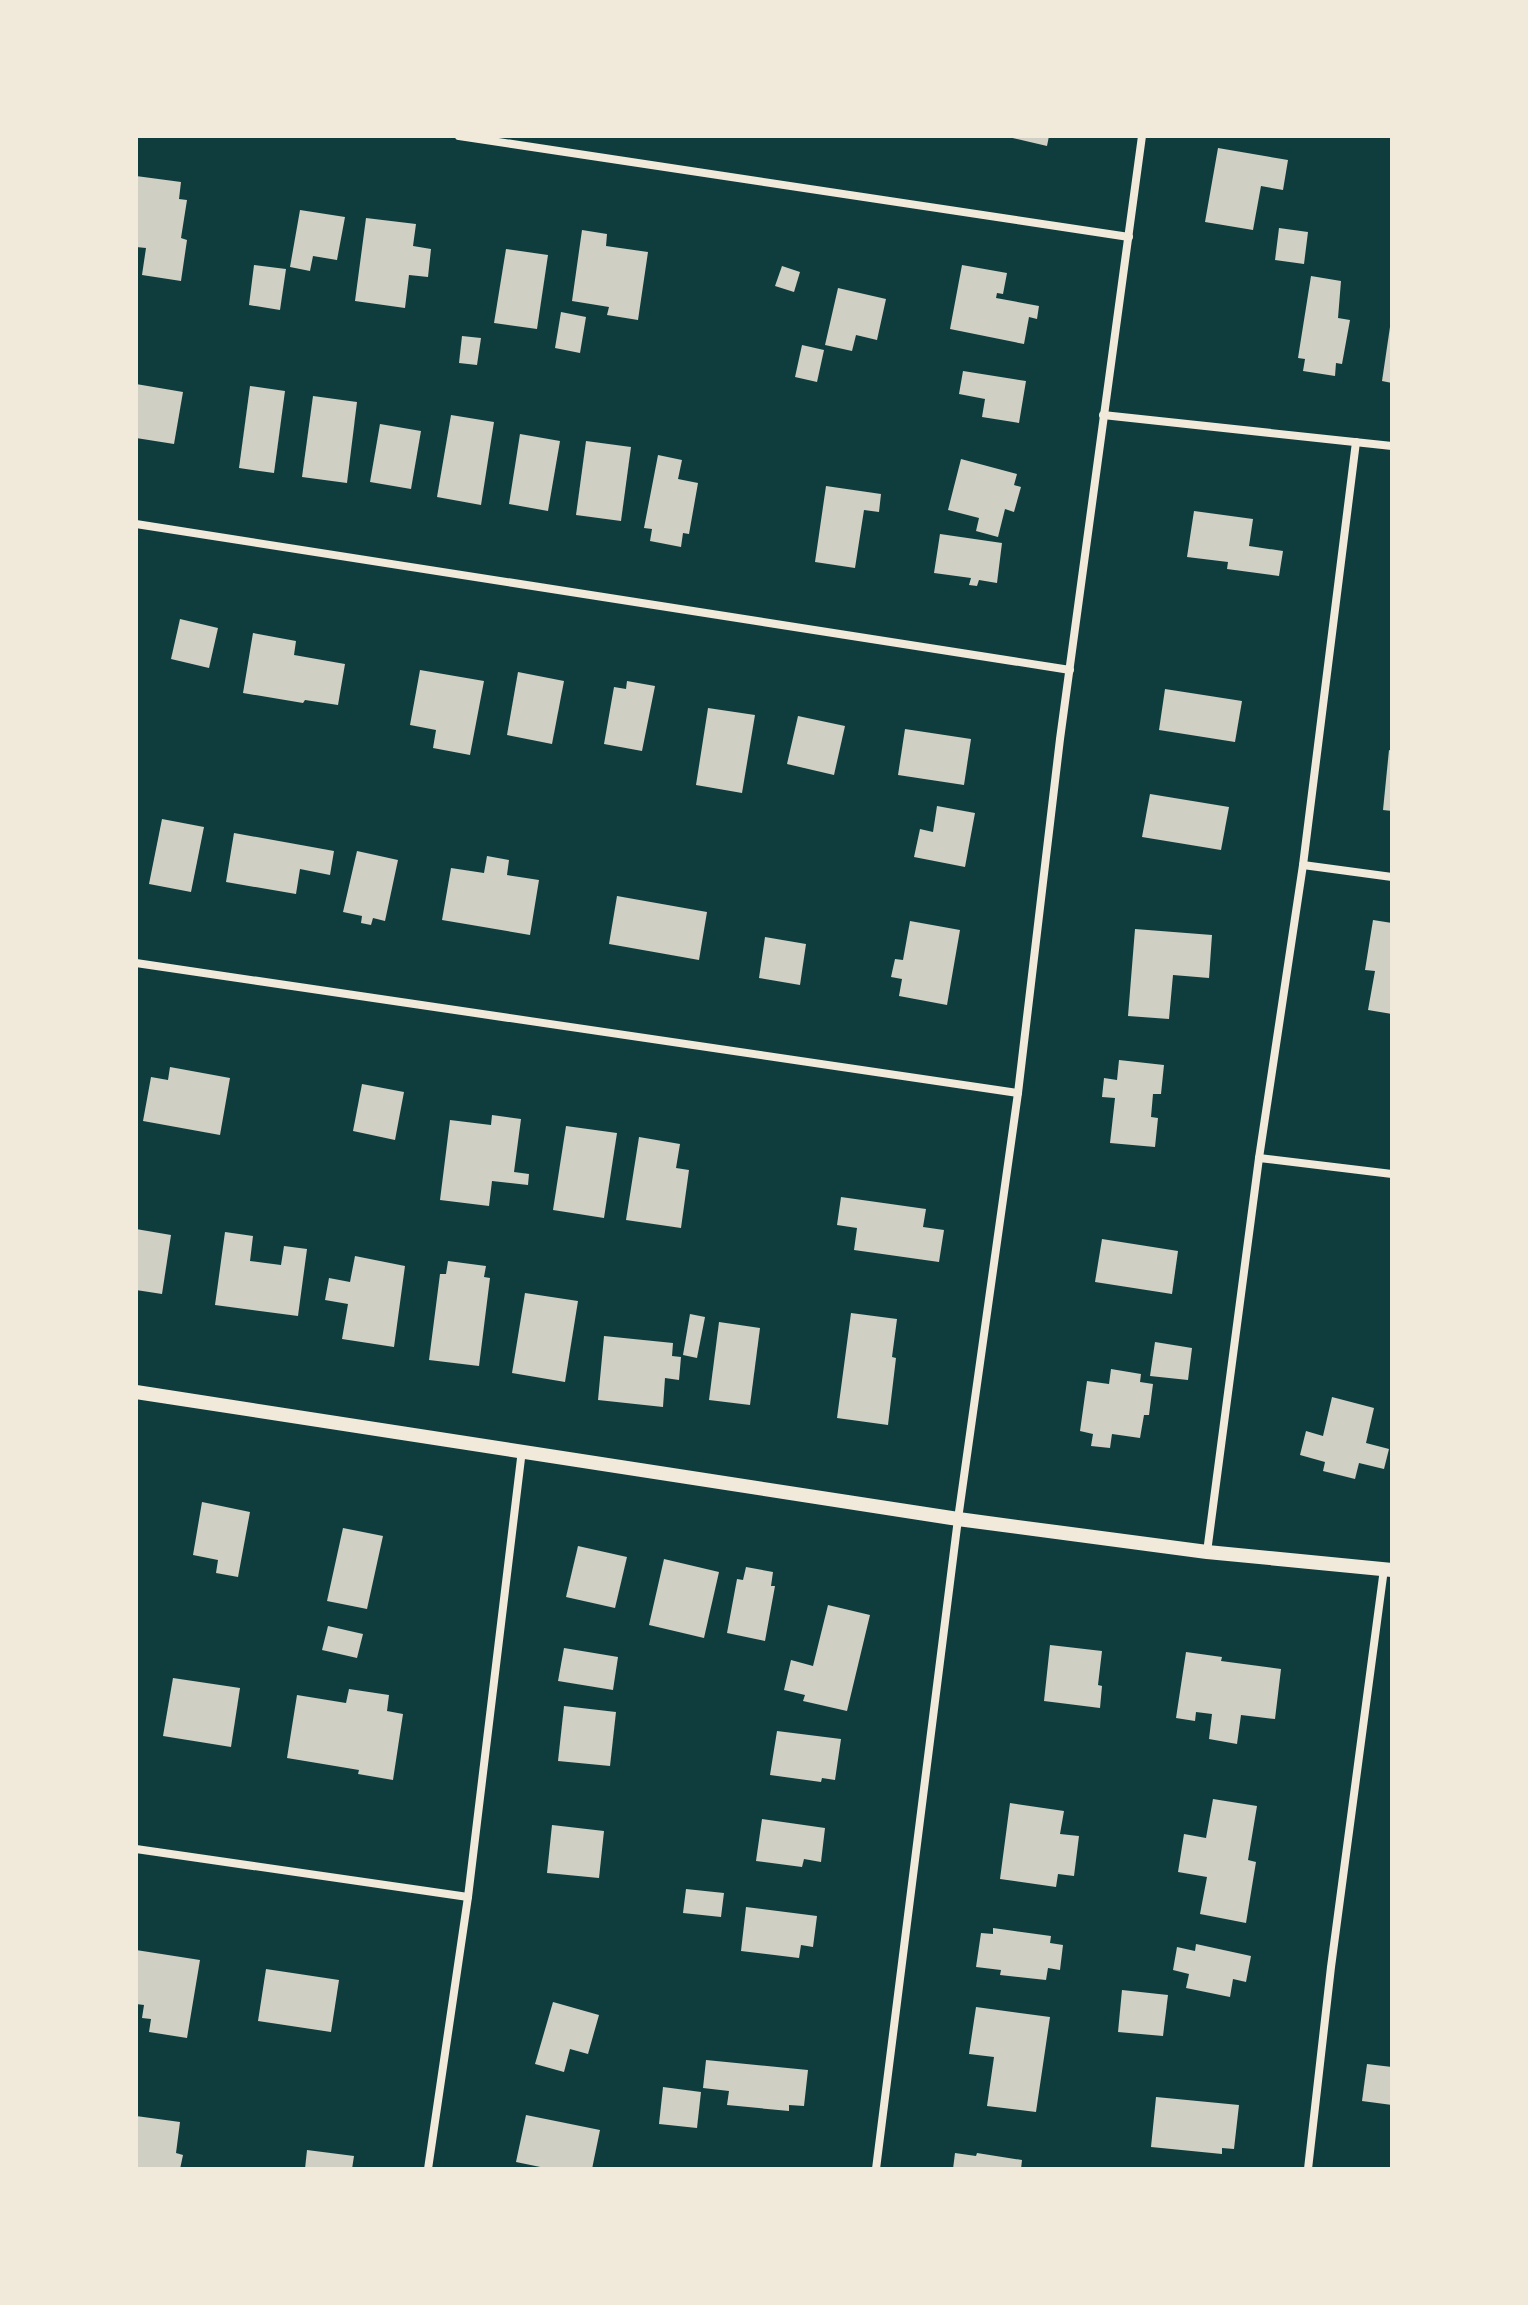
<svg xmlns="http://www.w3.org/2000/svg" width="1528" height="2305" viewBox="0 0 1528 2305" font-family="'Noto Serif',serif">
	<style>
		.building { fill: #cfcfc3 }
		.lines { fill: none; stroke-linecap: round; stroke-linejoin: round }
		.minor { stroke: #f1e9da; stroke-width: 8 }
		.tertiary { stroke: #f1e9da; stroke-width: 14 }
	</style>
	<rect width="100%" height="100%" fill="#0f3d3e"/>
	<g class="building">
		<path d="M1004 136H1049L1047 146Z"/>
		<path d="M1218 148 1288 160 1283 190 1261 186 1253 230 1205 222Z"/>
		<path d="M136 176 181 182 179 199 187 200 181 238 187 240 181 281 142 275 146 248 136 247Z"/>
		<path d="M300 210 345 217 337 260 313 256 310 271 290 267Z"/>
		<path d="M366 218 416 224 413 246 431 249 428 277 409 275 405 308 355 301Z"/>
		<path d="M1279 228 1308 232 1304 264 1275 260Z"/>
		<path d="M582 230 607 234 606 246 648 252 638 320 607 315 609 307 572 301Z"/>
		<path d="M506 249 548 255 537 329 494 323Z"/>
		<path d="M254 265 286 269 280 310 249 305Z"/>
		<path d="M962 265 1007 273 1003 294 997 293 996 298 1039 306 1037 319 1029 317 1024 344 950 329Z"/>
		<path d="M782 266 800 272 794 292 775 286Z"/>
		<path d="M1311 276 1341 281 1338 318 1350 320 1342 364 1336 363 1335 376 1303 371 1305 359 1298 358Z"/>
		<path d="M838 288 886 299 877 340 856 335 852 351 825 345Z"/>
		<path d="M561 312 586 317 580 353 555 348Z"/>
		<path d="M1390 327 1392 328V383L1382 381Z"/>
		<path d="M462 336 481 338 477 365 459 363Z"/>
		<path d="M802 345 824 350 817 382 795 377Z"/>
		<path d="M963 371 1026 381 1019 423 982 417 985 399 959 394Z"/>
		<path d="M136 384 183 392 174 444 136 438Z"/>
		<path d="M250 386 285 391 274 473 239 468Z"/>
		<path d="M313 396 357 402 347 483 302 477Z"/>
		<path d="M451 415 494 422 481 505 437 497Z"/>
		<path d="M380 424 421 431 411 489 370 482Z"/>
		<path d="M520 434 560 441 548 511 509 504Z"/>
		<path d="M586 441 631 447 621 521 576 515Z"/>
		<path d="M658 455 682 460 678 479 698 483 689 534 683 533 681 547 650 541 652 529 644 528Z"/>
		<path d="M961 459 1017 474 1014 485 1021 487 1014 512 1005 509 998 537 976 531 979 518 948 510Z"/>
		<path d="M826 486 881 494 879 512 864 510 855 568 815 562Z"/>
		<path d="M1194 511 1253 519 1249 546 1283 551 1279 576 1227 569 1228 562 1187 557Z"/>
		<path d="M940 534 1002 543 997 583 979 580 977 586 969 585 971 578 934 573Z"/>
		<path d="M180 619 218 628 209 668 171 659Z"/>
		<path d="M253 633 296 641 294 655 345 664 338 705 305 700 303 703 243 693Z"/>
		<path d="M420 670 484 681 470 755 433 748 436 730 410 725Z"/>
		<path d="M518 672 564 681 552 744 507 735Z"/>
		<path d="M627 681 655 686 642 751 604 744 614 687 626 689Z"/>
		<path d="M1165 689 1242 701 1235 742 1159 730Z"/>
		<path d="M708 708 755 715 742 793 696 785Z"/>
		<path d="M798 716 845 726 834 775 787 764Z"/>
		<path d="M905 729 971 739 964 785 898 775Z"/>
		<path d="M1389 750 1392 751V811L1383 810Z"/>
		<path d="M1150 794 1229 807 1221 850 1142 837Z"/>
		<path d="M937 806 975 813 965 867 914 857 920 829 933 832Z"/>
		<path d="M162 819 204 827 191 892 149 884Z"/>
		<path d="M234 833 334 851 330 875 300 869 296 894 226 882Z"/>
		<path d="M357 851 398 860 385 921 373 918 371 925 361 923 362 916 343 912Z"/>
		<path d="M487 856 509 860 507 875 539 880 530 935 442 920 451 868 484 873Z"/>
		<path d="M617 896 707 912 699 960 609 944Z"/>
		<path d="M1373 920 1392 923V1014L1368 1010 1375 971 1365 970Z"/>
		<path d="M910 921 960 930 947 1005 899 996 902 979 891 977 895 959 903 960Z"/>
		<path d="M1135 929 1212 935 1209 978 1173 975 1169 1019 1128 1016Z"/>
		<path d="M765 937 806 944 800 985 759 978Z"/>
		<path d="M1119 1060 1164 1065 1161 1094H1153L1151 1117 1158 1118 1155 1147 1110 1143 1115 1098 1102 1097 1104 1078 1117 1080Z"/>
		<path d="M170 1067 230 1078 220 1135 143 1121 151 1077 168 1080Z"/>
		<path d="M362 1084 404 1092 395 1140 353 1131Z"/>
		<path d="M492 1115 521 1119 514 1172 529 1174 528 1185 492 1181 489 1206 440 1200 450 1120 491 1125Z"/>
		<path d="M566 1126 617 1133 604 1218 553 1210Z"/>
		<path d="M639 1137 680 1144 676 1168 689 1170 681 1228 626 1220Z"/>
		<path d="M841 1197 926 1209 923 1227 944 1230 939 1262 854 1250 857 1228 837 1225Z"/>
		<path d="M136 1229 171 1235 162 1294 136 1290Z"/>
		<path d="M225 1232 253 1236 250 1261 281 1265 284 1246 307 1249 298 1316 215 1305Z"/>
		<path d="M1102 1239 1178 1251 1172 1294 1095 1282Z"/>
		<path d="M355 1256 405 1266 394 1347 342 1339 348 1304 325 1300 329 1278 350 1282Z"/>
		<path d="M448 1261 486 1266 484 1277 490 1278 479 1366 429 1360 440 1274H446Z"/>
		<path d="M525 1293 578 1301 565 1382 512 1373Z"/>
		<path d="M851 1313 897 1319 892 1357 896 1358 888 1425 837 1418Z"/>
		<path d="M690 1314 705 1317 697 1358 683 1355Z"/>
		<path d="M719 1322 760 1328 750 1405 709 1400Z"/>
		<path d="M604 1336 673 1343 672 1356 681 1357 679 1380 665 1378 663 1407 598 1400Z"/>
		<path d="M1155 1342 1192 1348 1188 1380 1150 1376Z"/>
		<path d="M1111 1369 1141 1374 1140 1382 1153 1384 1149 1415H1144L1140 1438 1112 1434 1110 1448 1091 1446 1093 1434 1080 1431 1087 1381 1109 1384Z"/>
		<path d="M1332 1397 1374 1408 1366 1443 1389 1449 1384 1469 1359 1463 1355 1479 1323 1471 1325 1462 1300 1455 1306 1431 1323 1436Z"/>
		<path d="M202 1502 250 1512 238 1577 216 1573 218 1560 193 1555Z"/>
		<path d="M343 1528 383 1536 367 1609 327 1601Z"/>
		<path d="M578 1546 627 1557 615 1608 566 1597Z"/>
		<path d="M664 1559 719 1572 704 1638 649 1625Z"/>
		<path d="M746 1567 773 1572 771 1586H775L765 1641 727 1633 737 1579 743 1580Z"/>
		<path d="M828 1605 870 1615 847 1711 803 1701 805 1695 784 1690 791 1660 813 1666Z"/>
		<path d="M328 1626 363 1634 357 1658 322 1650Z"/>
		<path d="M1050 1645 1102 1651 1098 1685 1102 1686 1100 1708 1044 1701Z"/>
		<path d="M564 1648 618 1657 613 1690 558 1681Z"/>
		<path d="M1186 1652 1222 1657 1221 1661 1281 1669 1275 1719 1241 1715 1237 1744 1209 1739 1212 1714 1196 1712 1195 1721 1176 1718Z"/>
		<path d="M173 1678 240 1688 231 1747 163 1736Z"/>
		<path d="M349 1689 389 1695 387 1711 403 1714 393 1780 358 1774 359 1770 287 1758 297 1695 346 1703Z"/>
		<path d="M564 1706 616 1712 610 1766 558 1761Z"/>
		<path d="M777 1731 841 1739 835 1780 822 1778 821 1782 770 1775Z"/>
		<path d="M1213 1799 1257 1806 1248 1860 1256 1862 1246 1923 1200 1914 1207 1877 1178 1872 1184 1834 1206 1838Z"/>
		<path d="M1010 1803 1064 1811 1060 1834 1079 1836 1074 1876 1058 1874 1056 1887 1000 1879Z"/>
		<path d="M762 1819 825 1828 821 1862 804 1859 802 1867 756 1861Z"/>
		<path d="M552 1825 604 1831 599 1878 547 1873Z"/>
		<path d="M686 1889 724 1893 721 1917 683 1913Z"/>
		<path d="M746 1907 817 1916 813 1947 801 1945 799 1958 741 1951Z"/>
		<path d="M993 1928 1051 1936 1050 1943 1063 1945 1060 1970 1048 1968 1046 1980 1000 1975 1001 1970 976 1967 981 1933 993 1934Z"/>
		<path d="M1196 1944 1251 1956 1246 1982 1233 1979 1230 1997 1186 1988 1189 1974 1173 1970 1177 1947 1195 1951Z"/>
		<path d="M136 1950 200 1960 187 2038 149 2032 151 2019 142 2018 144 2005 136 2004Z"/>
		<path d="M266 1969 339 1980 331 2032 258 2021Z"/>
		<path d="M1122 1990 1168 1995 1163 2036 1118 2032Z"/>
		<path d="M553 2002 599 2015 588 2054 570 2049 564 2072 535 2064Z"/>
		<path d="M976 2007 1050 2017 1036 2112 987 2106 994 2057 969 2054Z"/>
		<path d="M706 2060 808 2070 804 2106 789 2105V2111L727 2105 729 2091 703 2088Z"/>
		<path d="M1367 2064 1392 2067V2105L1362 2101Z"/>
		<path d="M663 2087 701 2092 697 2128 659 2124Z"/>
		<path d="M1156 2097 1239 2105 1234 2149 1222 2148V2154L1151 2147Z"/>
		<path d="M526 2115 600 2130 592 2169H550L516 2162Z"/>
		<path d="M136 2116 180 2122 176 2153 183 2155 180 2169H136Z"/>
		<path d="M307 2150 354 2156 352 2169H305Z"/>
		<path d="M955 2153 976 2156 977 2153 1022 2160 1021 2169H953Z"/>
	</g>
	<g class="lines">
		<g class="minor">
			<path d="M459 136 1129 237"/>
			<path d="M1103 415 1392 446"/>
			<path d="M136 524 1070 670"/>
			<path d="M1303 865 1392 877"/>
			<path d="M136 963 1018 1093"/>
			<path d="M1259 1158 1392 1174"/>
			<path d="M1207 1552 1259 1158 1303 865 1356 442"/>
			<path d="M136 1849 468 1897"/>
			<path d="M428 2169 468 1897 522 1450"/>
			<path d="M876 2169 958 1519 1018 1093 1060 739 1142 136"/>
			<path d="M1308 2169 1331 1967 1384 1569"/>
		</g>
		<path class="tertiary" d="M136 1392 958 1519 1207 1552 1392 1570"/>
	</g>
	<rect width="1528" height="2305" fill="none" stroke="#f1e9da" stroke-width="276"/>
</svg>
